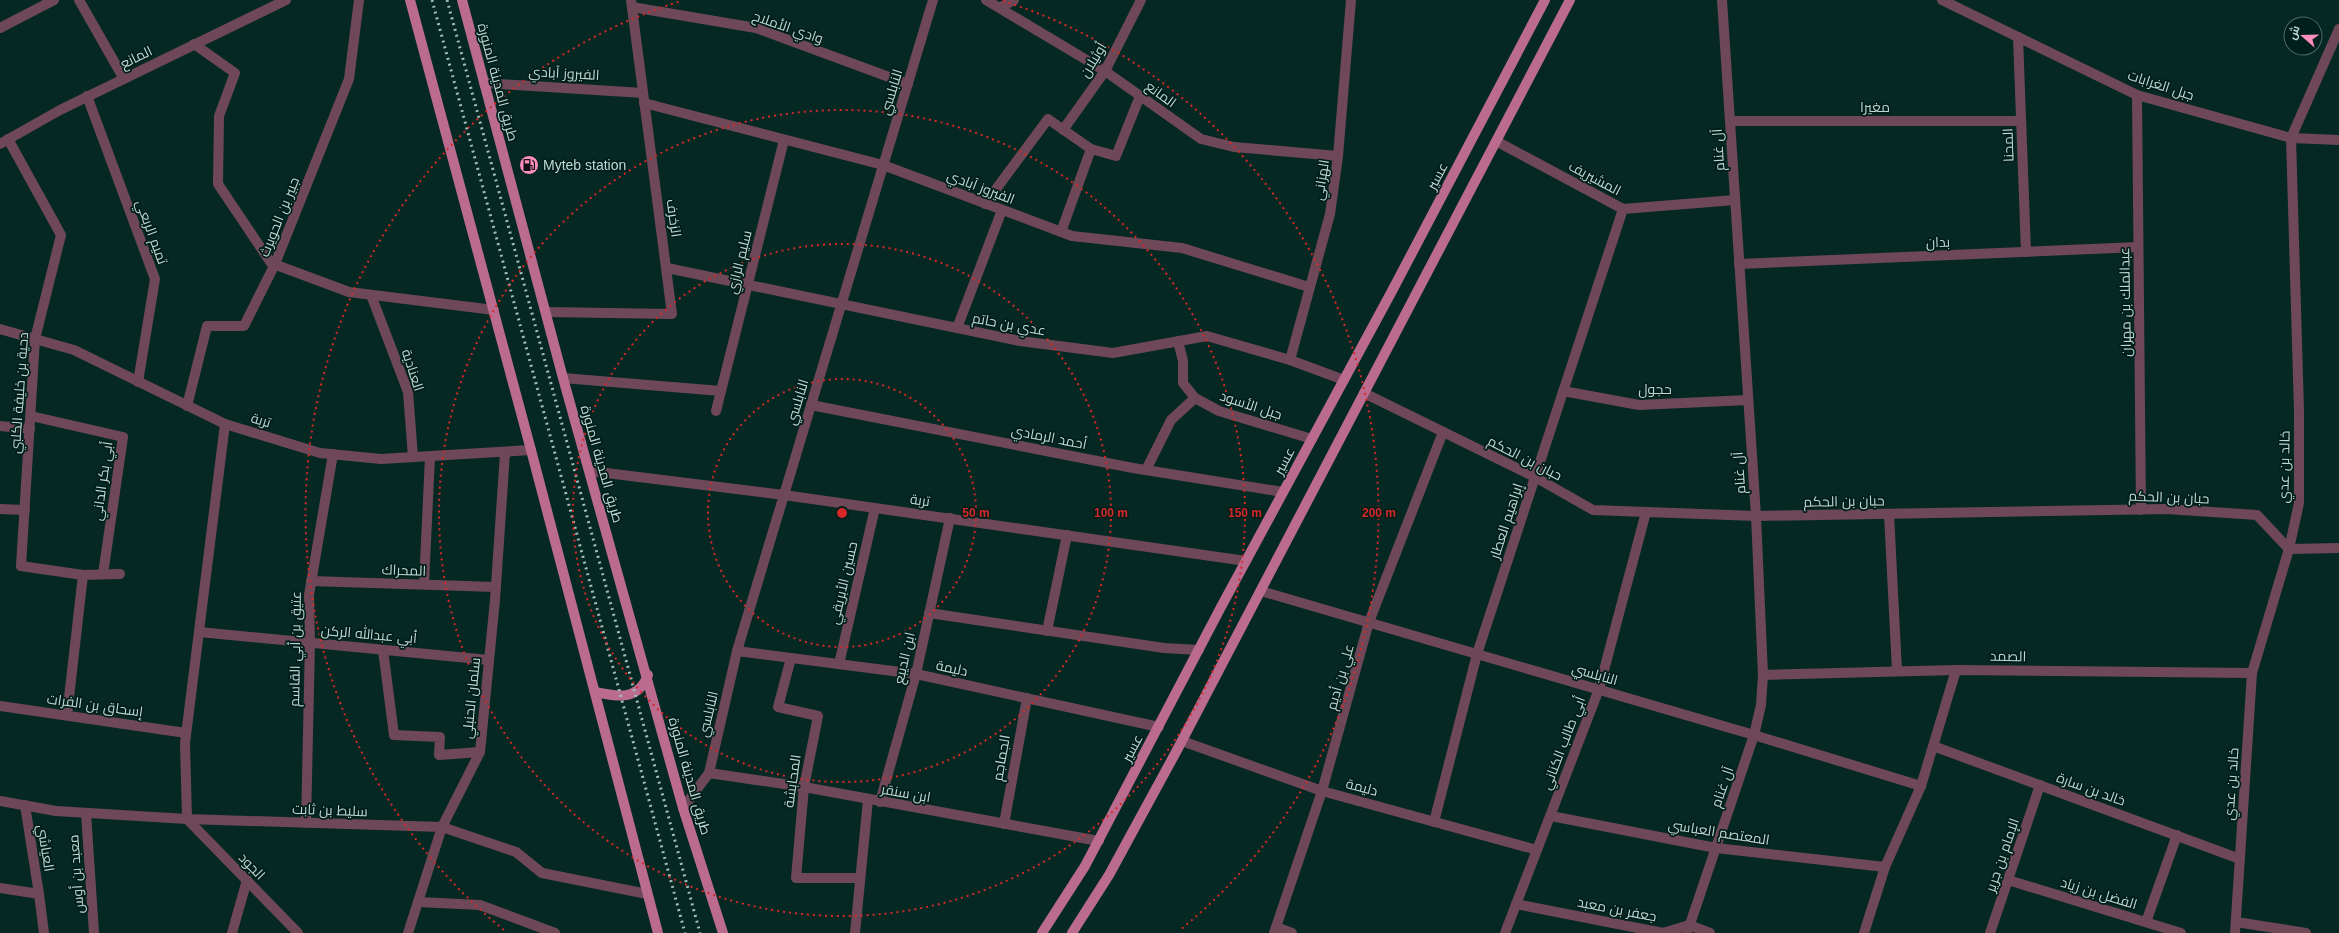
<svg xmlns="http://www.w3.org/2000/svg" width="2339" height="933" viewBox="0 0 2339 933" font-family="Helvetica,Cairo,sans-serif">
	<style>
		.lines { fill: none; stroke-linecap: round; stroke-linejoin: round }
		.minor { stroke: #6f4858; stroke-width: 10 }
		.major { stroke: #bb6c8e; stroke-width: 10 }
		.rail { stroke: #a4bcb8; stroke-width: 3; stroke-dasharray: 2 4; stroke-linecap: butt }
		.ring { fill: none; stroke: #d62828; stroke-width: 2; stroke-dasharray: 2 4 }
		.labels { text-anchor: middle; stroke-width: 3.5; stroke-linejoin: round; paint-order: stroke }
		.street-label { font-size: 14px; fill: #c1d7d3; stroke: #001e1a }
		.poi-label { font-size: 14px; fill: #c1d7d3; stroke: #001e1a; text-anchor: start }
		.centre { fill: #d62828; stroke: #001e1a; stroke-width: 2 }
		.ring-label { font-size: 12px; text-anchor: middle; font-weight: bold; fill: #d62828; stroke: #001e1a; stroke-width: 3.5; stroke-linejoin: round; paint-order: stroke }
	</style>
	<rect width="100%" height="100%" fill="#062823"/>
	<g class="lines">
		<g class="minor">
			<path d="M79 0 124 79"/>
			<path d="M986 0 1105 71 1201 139 1234 147 1338 156"/>
			<path d="M1942 0 2137 95 2291 138 2339 140"/>
			<path d="M632 7 756 28 908 84"/>
			<path d="M1001 7 1014 0"/>
			<path d="M0 28 54 0"/>
			<path d="M2018 37 2026 252"/>
			<path d="M194 44 235 73 219 116 218 184 271 263 349 292 494 310"/>
			<path d="M484 83 643 93"/>
			<path d="M2137 95 2141 510"/>
			<path d="M87 96 155 279 138 382"/>
			<path d="M644 103 883 165 1072 236 1182 248 1309 287"/>
			<path d="M1730 121H2021"/>
			<path d="M1063 130 1105 71 1141 0"/>
			<path d="M8 139 61 235 35 339 21 566 83 575 120 574"/>
			<path d="M1496 141 1623 209 1735 200"/>
			<path d="M0 144 60 110 286 0"/>
			<path d="M985 204 1048 119 1091 149 1116 156 1140 96"/>
			<path d="M1061 232 1091 149"/>
			<path d="M1739 264 2138 247"/>
			<path d="M667 268 1020 341 1113 353 1207 336 1290 360 1344 380"/>
			<path d="M371 295 408 392 413 457"/>
			<path d="M546 312 672 314 631 0"/>
			<path d="M957 328 1002 210"/>
			<path d="M0 329 74 350 225 424 320 453 381 459 531 450"/>
			<path d="M1178 341 1183 361V383L1195 398 1219 411 1312 439"/>
			<path d="M1290 360 1330 214 1338 156 1351 0"/>
			<path d="M563 378 721 391"/>
			<path d="M1563 391 1639 405 1748 400"/>
			<path d="M1364 393 1535 477 1593 510 1756 516 2167 509 2257 515 2289 549 2339 548"/>
			<path d="M811 405 1133 468 1283 492"/>
			<path d="M187 406 207 326H244L275 264 349 79 359 0"/>
			<path d="M716 411 784 140"/>
			<path d="M31 416 123 437 103 574"/>
			<path d="M225 424 185 743 187 819 298 933"/>
			<path d="M0 426 30 429"/>
			<path d="M1146 470 1171 420 1195 398"/>
			<path d="M590 471 784 495 1246 561"/>
			<path d="M0 509 25 510"/>
			<path d="M1889 514 1897 671"/>
			<path d="M311 581 496 587"/>
			<path d="M424 584 430 457"/>
			<path d="M1261 591 1754 735 1921 786"/>
			<path d="M929 613 1164 648 1199 650"/>
			<path d="M1047 631 1067 535"/>
			<path d="M199 632 489 660"/>
			<path d="M383 650 394 735 440 737 439 755 480 752"/>
			<path d="M737 651 916 674 1159 727"/>
			<path d="M791 658 778 707 818 716 804 787 796 878H860"/>
			<path d="M839 664 875 508"/>
			<path d="M1763 675 1956 670 2252 673"/>
			<path d="M0 706 186 733"/>
			<path d="M67 715 83 575"/>
			<path d="M1182 741 1322 791 1537 850"/>
			<path d="M1933 746 2240 859"/>
			<path d="M709 773 804 787 1099 841"/>
			<path d="M0 801 56 811 187 819 442 827 516 852 542 873 647 894"/>
			<path d="M880 802 916 674 950 518"/>
			<path d="M25 805 39 894"/>
			<path d="M683 808 709 773 737 651 933 0"/>
			<path d="M86 813 94 933"/>
			<path d="M1551 816 1716 848 1885 867"/>
			<path d="M1434 822 1477 654 1623 209"/>
			<path d="M306 823 310 643 309 595 333 454"/>
			<path d="M1004 824 1027 698"/>
			<path d="M2008 880 2181 933"/>
			<path d="M0 888 39 894 44 933"/>
			<path d="M418 902 480 905 555 933"/>
			<path d="M1516 904 1663 933 1689 925 1710 933"/>
			<path d="M2146 922 2177 835"/>
			<path d="M2236 922 2306 933"/>
			<path d="M1276 927 1292 933"/>
			<path d="M232 933 247 880"/>
			<path d="M408 933 442 827 480 752 495 600 505 453"/>
			<path d="M855 933 868 800"/>
			<path d="M1274 933 1322 791 1369 622 1443 432"/>
			<path d="M1505 933 1599 689 1646 512"/>
			<path d="M1687 933 1754 735 1761 705 1763 675 1756 516 1722 0"/>
			<path d="M1864 933 1885 867 1921 786 1956 670"/>
			<path d="M1990 933 2040 785"/>
			<path d="M2235 933 2252 673 2289 549 2299 503V411L2291 138 2339 29"/>
		</g>
		<g class="major">
			<path d="M410 0 531 450 658 933"/>
			<path d="M462 0 563 378 683 808 723 933"/>
			<path d="M595 692C618 697 638 701 648 675"/>
			<path d="M1042 933 1085 866 1221 607 1392 291 1545 0"/>
			<path d="M1072 933 1109 875 1176 752 1570 0"/>
		</g>
		<g class="rail">
			<path d="M432 0 685 933"/>
			<path d="M447 0 700 933"/>
		</g>
	</g>
	<g class="ring">
		<circle cx="842" cy="513" r="134"/>
		<circle cx="842" cy="513" r="269"/>
		<circle cx="842" cy="513" r="403"/>
		<path d="M504 930A537 537 0 0 1 681 1M1003 1A537 537 0 0 1 1180 930"/>
	</g>
	<defs>
		<g id="fuel-disc" transform="scale(1)"><circle r="9.5" fill="#fd8ebe" stroke="#001e1a"/><path d="M-5.5-6h7V0h2V4h1.3V-2.5L3-4.5l.8-.8L6-3V5H2.5V1h-1V6h-7ZM-4.2-4.7v3.2H.2V-4.7Z" fill="#111"/></g>
	</defs>
	<g fill-rule="evenodd">
		<use href="#fuel-disc" x="529" y="165"/>
	</g>
	<g class="labels">
		<g class="street-label">
			<text transform="translate(788 27) rotate(19)" y="5">وادي الأملاح</text>
			<text transform="translate(136 57) rotate(-26)" y="5">المانع</text>
			<text transform="translate(1093 60) rotate(-59)" y="5">أوثيلان</text>
			<text transform="translate(564 73) rotate(3)" y="5">الفيروز آبادي</text>
			<text transform="translate(498 82) rotate(75)" y="5">طريق المدينة المنورة</text>
			<text transform="translate(2161 85) rotate(18)" y="5">جبل الغرابات</text>
			<text transform="translate(891 92) rotate(-73)" y="5">النابلسي</text>
			<text transform="translate(1161 94) rotate(36)" y="5">المانع</text>
			<text x="1875" y="112">مغيرا</text>
			<text transform="translate(2008 145) rotate(-92)" y="5">المحنا</text>
			<text transform="translate(1718 150) rotate(-94)" y="5">آل غنام</text>
			<text transform="translate(1437 176) rotate(-62)" y="5">عسير</text>
			<text transform="translate(1595 178) rotate(28)" y="5">المشيريف</text>
			<text transform="translate(1321 180) rotate(-81)" y="5">الهزاني</text>
			<text transform="translate(981 187) rotate(21)" y="5">الفيروز آبادي</text>
			<text transform="translate(279 217) rotate(-68)" y="5">جبير بن الحويرث</text>
			<text transform="translate(674 218) rotate(82)" y="5">الزخرف</text>
			<text transform="translate(152 232) rotate(70)" y="5">تميم الربعي</text>
			<text transform="translate(1938 242) rotate(-2)" y="5">بدان</text>
			<text transform="translate(739 262) rotate(-76)" y="5">سليم الرازي</text>
			<text transform="translate(2125 302) rotate(-91)" y="5">عبدالملك بن مهران</text>
			<text transform="translate(1009 324) rotate(10)" y="5">عدي بن حاتم</text>
			<text transform="translate(413 370) rotate(72)" y="5">العنادية</text>
			<text x="1655" y="394">حجول</text>
			<text transform="translate(19 393) rotate(-86)" y="5">دحية بن خليفة الكلبي</text>
			<text transform="translate(797 402) rotate(-73)" y="5">النابلسي</text>
			<text transform="translate(1251 405) rotate(18)" y="5">جبل الأسود</text>
			<text transform="translate(261 420) rotate(17)" y="5">تربة</text>
			<text transform="translate(1049 437) rotate(11)" y="5">أحمد الرمادي</text>
			<text transform="translate(1525 458) rotate(27)" y="5">حبان بن الحكم</text>
			<text transform="translate(1284 461) rotate(-62)" y="5">عسير</text>
			<text transform="translate(602 464) rotate(74)" y="5">طريق المدينة المنورة</text>
			<text transform="translate(2284 467) rotate(-89)" y="5">خالد بن عدي</text>
			<text transform="translate(1739 473) rotate(-94)" y="5">آل غنام</text>
			<text transform="translate(102 481) rotate(-82)" y="5">أبي بكر الداني</text>
			<text transform="translate(2169 497) rotate(2)" y="5">حبان بن الحكم</text>
			<text transform="translate(920 500) rotate(8)" y="5">تربة</text>
			<text transform="translate(1844 501) rotate(-1)" y="5">حبان بن الحكم</text>
			<text transform="translate(1506 521) rotate(-72)" y="5">إبراهيم العطار</text>
			<text transform="translate(404 570) rotate(2)" y="5">المحراك</text>
			<text transform="translate(843 583) rotate(-77)" y="5">حسين الأبريقي</text>
			<text transform="translate(369 634) rotate(5)" y="5">أبي عبدالله الركن</text>
			<text transform="translate(295 649) rotate(-89)" y="5">عتيق بن أبي القاسم</text>
			<text transform="translate(2008 656) rotate(1)" y="5">الصمد</text>
			<text transform="translate(904 658) rotate(-77)" y="5">ابن الديبع</text>
			<text transform="translate(952 668) rotate(12)" y="5">دليمة</text>
			<text transform="translate(1595 674) rotate(16)" y="5">النابلسي</text>
			<text transform="translate(1340 677) rotate(-74)" y="5">علي بن أديم</text>
			<text transform="translate(471 698) rotate(-84)" y="5">سلمان الحنبلي</text>
			<text transform="translate(95 705) rotate(8)" y="5">إسحاق بن الفرات</text>
			<text transform="translate(708 714) rotate(-77)" y="5">النابلسي</text>
			<text transform="translate(1563 743) rotate(-69)" y="5">أبي طالب الكناني</text>
			<text transform="translate(1132 748) rotate(-62)" y="5">عسير</text>
			<text transform="translate(1001 758) rotate(-80)" y="5">الجماجم</text>
			<text transform="translate(690 776) rotate(74)" y="5">طريق المدينة المنورة</text>
			<text transform="translate(792 781) rotate(-82)" y="5">المحابشة</text>
			<text transform="translate(2231 784) rotate(-86)" y="5">خالد بن عدي</text>
			<text transform="translate(1362 787) rotate(15)" y="5">دليمة</text>
			<text transform="translate(1722 787) rotate(-71)" y="5">آل غنام</text>
			<text transform="translate(2091 789) rotate(20)" y="5">خالد بن سارة</text>
			<text transform="translate(906 793) rotate(10)" y="5">ابن سنقر</text>
			<text transform="translate(330 810) rotate(2)" y="5">سليط بن ثابت</text>
			<text transform="translate(1719 832) rotate(9)" y="5">المعتصم العباسي</text>
			<text transform="translate(46 848) rotate(81)" y="5">العياشي</text>
			<text transform="translate(2002 855) rotate(-71)" y="5">الإمام بن جرير</text>
			<text transform="translate(252 866) rotate(46)" y="5">الجود</text>
			<text transform="translate(76 874) rotate(-94)" y="5">معبد بن أوس</text>
			<text transform="translate(2099 893) rotate(17)" y="5">الفضل بن زياد</text>
			<text transform="translate(1617 909) rotate(11)" y="5">جعفر بن معبد</text>
		</g>
		<g class="poi-label">
			<text x="543" y="170">Myteb station</text>
		</g>
	</g>
	<circle cx="842" cy="513" r="6" class="centre"/>
	<g class="ring-label">
		<text x="976" y="517">50 m</text>
		<text x="1111" y="517">100 m</text>
		<text x="1245" y="517">150 m</text>
		<text x="1379" y="517">200 m</text>
	</g>
	<g transform="translate(2303 36) rotate(290)"><circle r="19" fill="#001e1a" stroke="#4d6864"/>
	<path d="M0-3L7 15L0 10L-7 15Z" fill="#fd8ebe"/>
	<text y="-6" font-size="11" font-weight="bold" text-anchor="middle" fill="#c1d7d3">ش</text>
	</g>
</svg>
